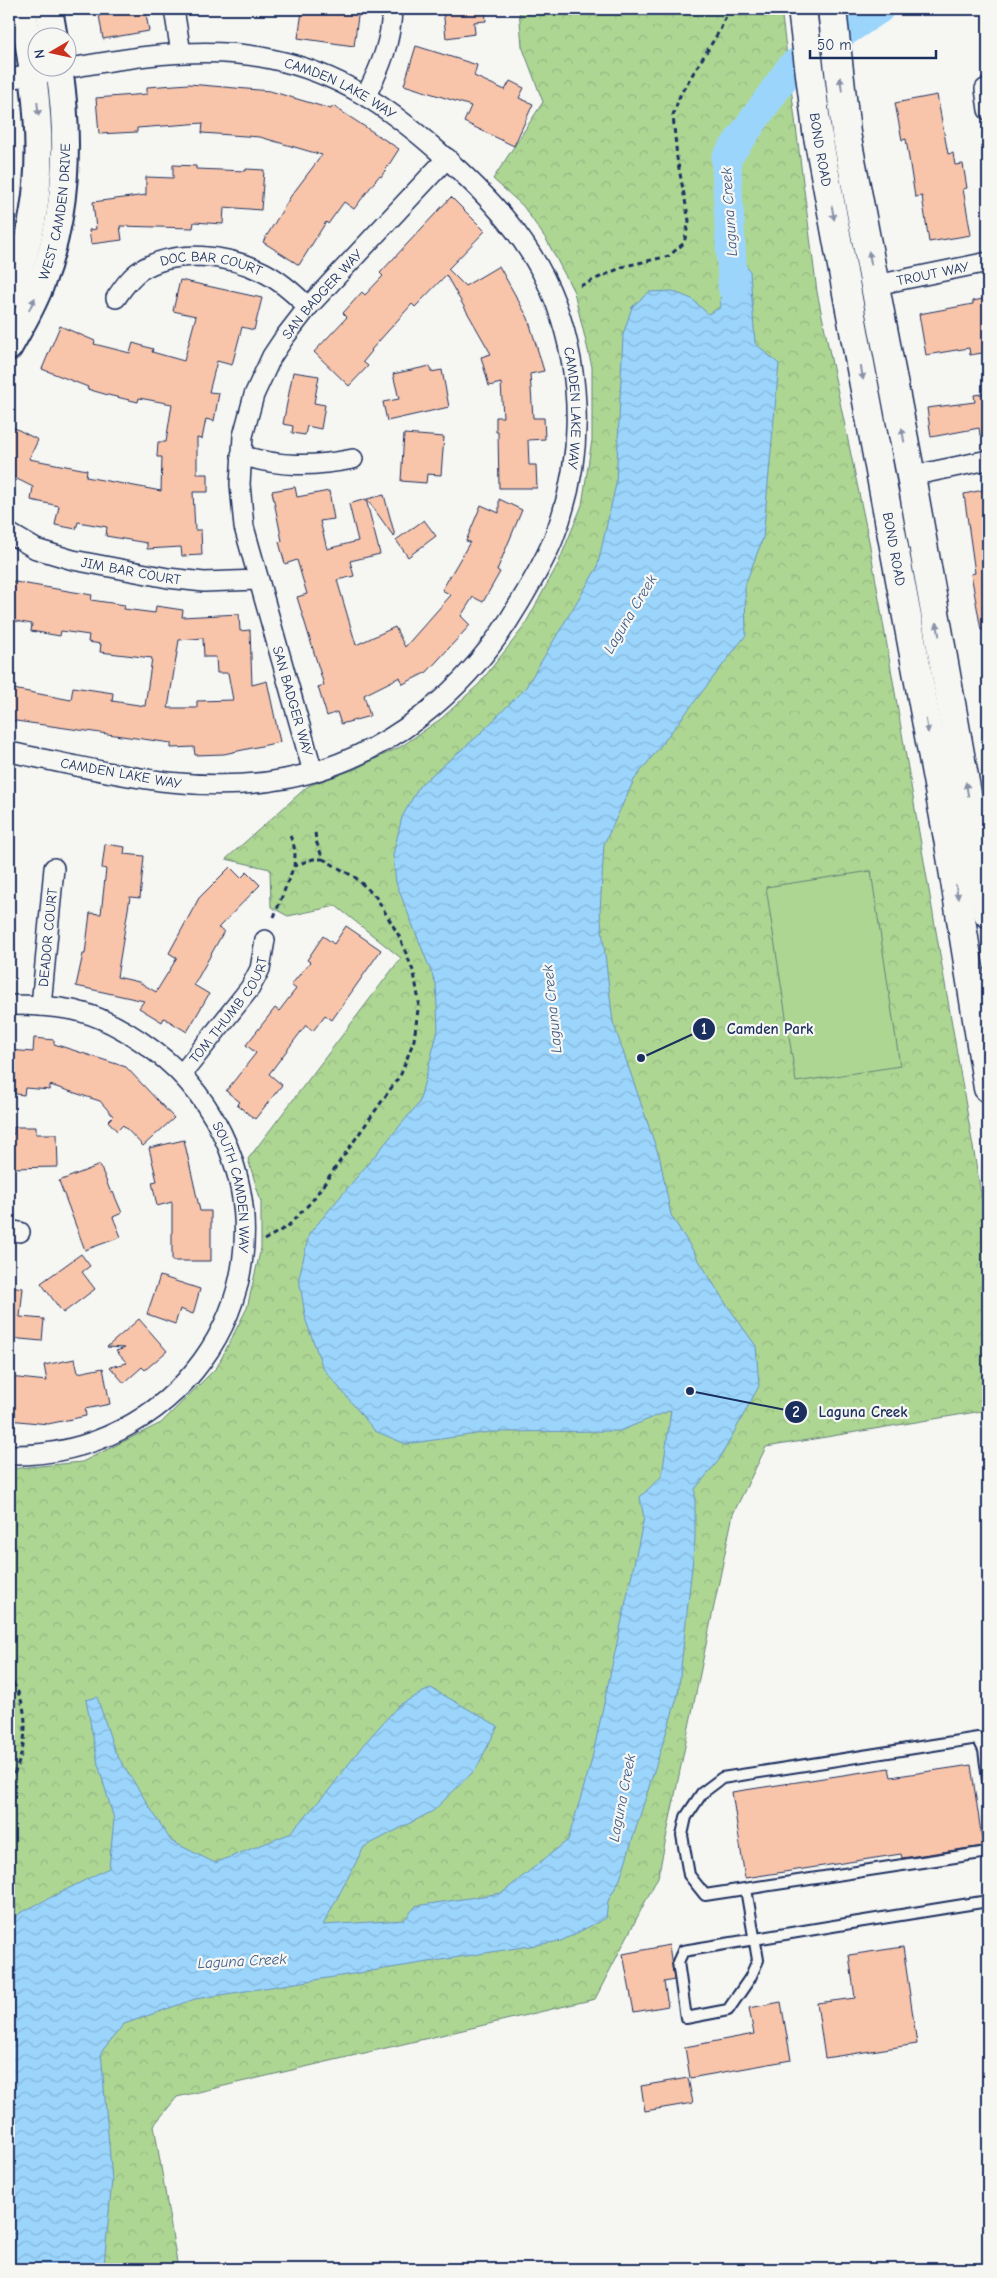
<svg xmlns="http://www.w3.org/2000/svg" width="997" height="2278" viewBox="0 0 997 2278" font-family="'Comic Neue',sans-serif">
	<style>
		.forest { fill: url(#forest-crowns); stroke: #648278 }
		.pitch { fill: #add693; stroke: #648278 }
		.water { fill: url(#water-waves); stroke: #6893bd }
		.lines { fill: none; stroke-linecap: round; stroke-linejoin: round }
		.river { stroke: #9bd5fc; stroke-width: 30 }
		.building { fill: #f9c5aa; stroke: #1b2f5e; fill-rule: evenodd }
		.lane-casing { stroke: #1b2f5e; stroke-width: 14 }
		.street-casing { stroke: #1b2f5e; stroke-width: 22 }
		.secondary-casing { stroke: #1b2f5e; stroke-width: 30 }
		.primary-casing { stroke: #1b2f5e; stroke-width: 31 }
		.path { stroke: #1b2f5e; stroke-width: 3; stroke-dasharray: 5 4; stroke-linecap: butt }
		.lane { stroke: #f6f6f2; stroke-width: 10 }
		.street { stroke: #f6f6f2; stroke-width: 19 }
		.secondary { stroke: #f6f6f2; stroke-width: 26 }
		.primary { stroke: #f6f6f2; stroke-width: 28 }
		.oneway { fill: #8892a8 }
		.labels { text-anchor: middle; stroke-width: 4.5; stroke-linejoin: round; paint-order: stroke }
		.street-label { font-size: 14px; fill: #1b2f5e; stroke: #f6f6f2 }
		.water-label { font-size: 15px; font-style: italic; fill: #3b5886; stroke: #f6f6f2 }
		.leader { fill: none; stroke: #1b2f5e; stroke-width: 2 }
		.callout-dot { fill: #1b2f5e; stroke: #f6f6f2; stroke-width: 2 }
		.mark-label { font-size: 15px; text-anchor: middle; font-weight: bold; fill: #fff }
		.callout-label { font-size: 15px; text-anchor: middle; font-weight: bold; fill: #1b2f5e; stroke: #f6f6f2; stroke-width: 4.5; stroke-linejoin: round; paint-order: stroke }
	</style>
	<defs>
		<pattern id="forest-crowns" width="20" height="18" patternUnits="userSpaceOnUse" patternTransform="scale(1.25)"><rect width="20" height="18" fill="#add693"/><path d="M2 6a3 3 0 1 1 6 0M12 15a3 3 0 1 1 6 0" fill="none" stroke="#94b881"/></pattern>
		<pattern id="water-waves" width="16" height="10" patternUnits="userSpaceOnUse" patternTransform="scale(1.25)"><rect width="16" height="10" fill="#9bd5fc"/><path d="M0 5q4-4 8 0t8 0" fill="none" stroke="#85b7da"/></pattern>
	</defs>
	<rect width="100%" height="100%" fill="#f6f6f2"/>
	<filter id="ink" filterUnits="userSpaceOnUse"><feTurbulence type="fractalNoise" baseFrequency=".02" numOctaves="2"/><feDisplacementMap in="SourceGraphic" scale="10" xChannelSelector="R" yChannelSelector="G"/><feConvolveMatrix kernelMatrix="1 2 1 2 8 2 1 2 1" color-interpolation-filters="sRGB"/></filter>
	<g filter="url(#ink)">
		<path class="forest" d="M519 9H781L817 292 869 541 988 1234V1410L766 1447 733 1514 658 1877 595 1999 177 2097 154 2125 178 2269H9V1469L82 1462 161 1423 217 1367 247 1308 261 1248V1202L248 1159 401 958 336 906 288 916 271 907 270 869 226 859 308 786 355 769 402 746 442 718 479 684 523 628 558 564 582 505 592 440V367L574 292 546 239 523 206 493 179 543 102 522 46Z"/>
		<path class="pitch" d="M871 871 900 1066 796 1082 766 887Z"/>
		<path class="water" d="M731 249 750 271 755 343 779 364 763 538 745 585 746 635 634 780 604 844 600 912 613 1022 660 1159 671 1215 724 1301 756 1346 759 1386 719 1460 695 1489V1539L678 1695 620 1879 608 1901 606 1918 561 1941 195 1999 124 2024 101 2052 112 2180 104 2265 107 2269H9V1923L20 1913 109 1868 114 1819 98 1764 86 1700 97 1697 115 1752 171 1841 215 1863 289 1834 330 1789 363 1745 399 1705 431 1688 498 1726 476 1769 433 1811 364 1847 323 1925 404 1920 416 1906 502 1893 568 1840 591 1763 644 1518 640 1497 662 1476 671 1410 620 1431 490 1432 406 1444 375 1431 323 1368 306 1321 299 1278 309 1234 419 1103 438 1030 436 984 396 883 393 855 402 817 420 785 479 735 526 687 597 568 616 484 623 335 632 307 649 292 672 291 692 299 708 314 720 308 722 269Z"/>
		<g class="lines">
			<path class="river" d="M733 289 726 159 792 66 879 9"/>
		</g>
		<g class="building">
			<path d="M98 9H145L149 31 103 39Z"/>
			<path d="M315 9H359L354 46 298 38 302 12 314 14Z"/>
			<path d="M443 9H485L486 21 474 22 475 34 446 38Z"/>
			<path d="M416 46 477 65 474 76 505 90 510 81 524 88 519 98 533 104 514 146 464 122 471 106 404 85Z"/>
			<path d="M189 84 270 91 331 109 333 106 399 149 381 177 379 176 354 209 344 202 328 224 326 222 299 265 263 242 291 196 322 155 260 137 202 133 203 123 137 128V132L99 134 96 98 147 94V87Z"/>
			<path d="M937 95 948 154 953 153 955 165 963 164 967 188 963 189 971 235 929 242 922 196 915 197 906 139 902 140 895 103Z"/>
			<path d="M173 165 196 166V169L246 171V169L264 170 261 210 224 207 223 224 194 222 193 228 120 226 122 240 91 244 89 230 96 229 93 202 146 195V177L173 178Z"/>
			<path d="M451 197 485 231 448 269 465 286 499 266 528 318 544 371 530 374 533 418H544L545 439 528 440 529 465H536L537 488H499L498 432H496V417H503L501 383 489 386 481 357 491 354 446 275 415 307 412 304 371 350 372 351 363 362 368 366 349 386 314 352 347 317 343 313 362 292 365 295 383 276 380 273Z"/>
			<path d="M180 280 262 298 254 330 242 327 232 365 217 361 209 392 219 393 214 421 206 419 202 439 197 438V474H208V492H193L195 530H201L202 555 182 556 181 547 147 549V543L106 536 107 527 78 522 76 529 55 525 59 506 31 500 33 487 9 475V425L38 440 29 459 87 470 86 477 161 491 162 457H157L158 442H166L172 404 139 398 138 402 108 395 87 389 88 387 42 369 60 326 95 341 94 344 130 353 133 343 153 349 152 352 184 361 196 316 173 311Z"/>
			<path d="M988 298V352L970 355 969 348 926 355 919 314 973 304V301Z"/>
			<path d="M430 366 431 372 442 370 449 407 387 421 383 402 399 399 393 374Z"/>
			<path d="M293 372 319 376 314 403 325 405 321 429 307 426 305 435 292 433 293 426 283 424Z"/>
			<path d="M988 393V435H980L979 428 931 437 927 408 975 402 974 395Z"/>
			<path d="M404 434 444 437 441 475 427 474 426 483 401 481Z"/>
			<path d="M295 487 297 497 329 491 334 519 320 521 327 549 358 541 349 504 366 499 380 554 350 561 354 576 337 580 356 645 395 627 405 647 451 595 442 590 470 542 466 541 481 505 499 513V499L522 510 497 570 500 572 483 602 473 597 461 616 470 625 427 672 403 684 400 677 364 695 370 716 341 724 337 712 327 716 318 687 324 685 297 597 307 594 297 560 285 564 279 542 282 541 272 491Z"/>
			<path d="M988 489V630H981L971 574 975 573 964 494Z"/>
			<path d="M384 495 395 536 394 537 367 499Z"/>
			<path d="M424 520 436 536 408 557 396 540Z"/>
			<path d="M9 581 92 595 91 600 125 605 124 609 155 613 156 606 183 610 182 617 239 614 240 631 250 630 252 685 267 681 280 742 224 754 195 755 194 747 171 748V743L9 720 13 689 71 700 73 687 113 693 112 701 145 706 152 658 100 652 101 644 88 642 89 635 61 631 60 636 31 631 32 624 9 620ZM203 638 204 657H216L217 673H228L233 700 197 701V708H168L179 640Z"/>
			<path d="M105 844 125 847 124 854 144 856 140 898 130 897 117 977 139 982 156 992 177 958 169 953 199 898 230 867 241 878 247 872 260 885 218 928 224 931 194 985 209 994 187 1032 164 1018 162 1022 139 1008 144 1001 76 986 83 954H85L90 913 101 914 106 869 102 868Z"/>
			<path d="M346 926 381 950 332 1020 325 1015 313 1031 306 1025 269 1074 282 1085 255 1119 237 1105 240 1102 226 1091 256 1053 246 1045 275 1008 279 1011 296 989 291 985 310 962 307 960 323 936 334 944Z"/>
			<path d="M34 1038 54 1040V1044L126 1067 174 1118 143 1146 123 1125 117 1131 108 1121 113 1116 100 1101 50 1085V1090L25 1088 24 1095 9 1093V1050L33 1052Z"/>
			<path d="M14 1127H36V1134H57L58 1167 9 1168V1134H14Z"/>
			<path d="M184 1140 200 1211H211V1261H172V1202L157 1206 152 1182 157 1181 149 1148Z"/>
			<path d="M100 1165 111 1193 113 1192 122 1213 113 1217 121 1237 85 1250 59 1181Z"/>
			<path d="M81 1254 90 1266 82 1272 95 1289 63 1313 41 1283Z"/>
			<path d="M160 1276 200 1289 193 1314 180 1309 175 1324 147 1314Z"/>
			<path d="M9 1286 23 1288 20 1317 44 1319 42 1341 9 1338Z"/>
			<path d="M139 1319 167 1351 145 1370 142 1367 124 1383 110 1367 127 1363 116 1351 125 1348 107 1347Z"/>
			<path d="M75 1359 78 1373 103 1368 110 1404 85 1409 86 1416 48 1424 9 1420V1377L47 1381 44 1365Z"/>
			<path d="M971 1765 983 1846 902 1858 901 1854 745 1878 732 1792 889 1768 891 1777Z"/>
			<path d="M669 1945 674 1980 664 1982 668 2006 634 2012 623 1954Z"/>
			<path d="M903 1947 917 2044 825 2058 817 2003 855 1998 849 1955Z"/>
			<path d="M781 2002 791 2060 690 2078 685 2047 754 2034 749 2008Z"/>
			<path d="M688 2078 693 2103 645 2111 641 2086Z"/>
		</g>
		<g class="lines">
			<g class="lane-casing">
				<g id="lane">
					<path d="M988 1780 984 1750 978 1738 722 1778 702 1793 686 1817 682 1835 689 1875 705 1895 988 1852"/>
					<path d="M746 1889 758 1960 750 1978 728 2010 686 2018 678 1962 683 1951C785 1934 886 1917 988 1901"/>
				</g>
			</g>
			<g class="street-casing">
				<g id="street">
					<path d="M174 9 181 53"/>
					<path id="s1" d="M9 79C92 65 187 41 271 59 339 73 388 107 439 152 488 195 533 242 556 304 584 381 583 465 553 540 544 562 532 582 520 602 469 690 387 759 285 779 190 797 102 770 9 752"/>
					<path d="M985 89 988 110"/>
					<path d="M366 95C381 67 391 41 392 9"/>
					<path id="s2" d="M876 285 988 262"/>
					<path id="s3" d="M116 298C123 288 130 277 141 270 176 248 228 255 263 272 281 281 295 294 308 307"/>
					<path d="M241 455C279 467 313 467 353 459"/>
					<path d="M911 476 988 460"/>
					<path id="s4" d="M9 533 36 549 73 560 168 578 204 582 258 580"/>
					<path id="s5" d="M313 772 244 527 240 484 243 436 254 395 272 356 284 338 308 307 447 158"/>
					<path id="s6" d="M9 1005C30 1005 52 1006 73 1010 102 1016 129 1032 153 1050 187 1075 212 1108 228 1147 289 1302 172 1458 9 1455"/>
					<path id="s7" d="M41 1006 54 868"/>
					<path id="s8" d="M182 1074 250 988 260 969 265 940"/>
					<path d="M9 1230 20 1232"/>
				</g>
			</g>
			<g class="secondary-casing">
				<g id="secondary">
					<path d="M49 9 54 38"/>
					<path d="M9 295C52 197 40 110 23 9"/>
					<path id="s9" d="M9 347C20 327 32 307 40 286 67 217 70 140 59 68"/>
				</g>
			</g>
			<g class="primary-casing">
				<g id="primary">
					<path id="s10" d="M802 9 817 131 949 844 988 1088"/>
					<path d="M832 9 846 133 911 476 988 913"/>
				</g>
			</g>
			<g class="path">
				<path d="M580 286 625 266 669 256 684 243 689 221 677 158 673 115 681 93 720 30 729 9"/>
				<path d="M290 836C295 846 296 854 294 865"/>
				<path d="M274 917 294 866 313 859H323"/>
				<path d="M264 1240 288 1226 312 1201 401 1074 414 1040 419 1002 414 973 399 936 376 897 356 878 323 859 316 841 315 832"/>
				<path d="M9 1675C13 1683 18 1691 21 1700 30 1725 23 1761 9 1783"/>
			</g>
			<use href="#lane" class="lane"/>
			<use href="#street" class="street"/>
			<use href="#secondary" class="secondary"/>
			<use href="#primary" class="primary"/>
		</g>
		<defs><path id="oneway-solid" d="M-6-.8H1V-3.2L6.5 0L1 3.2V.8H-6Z" transform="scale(1.25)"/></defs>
		<g class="oneway">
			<use href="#oneway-solid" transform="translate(841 84) rotate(-97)"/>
			<use href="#oneway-solid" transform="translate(38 109) rotate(84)"/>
			<use href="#oneway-solid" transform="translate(833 213) rotate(80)"/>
			<use href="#oneway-solid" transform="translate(870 258) rotate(-101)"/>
			<use href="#oneway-solid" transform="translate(32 304) rotate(-65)"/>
			<use href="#oneway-solid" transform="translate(862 373) rotate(80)"/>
			<use href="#oneway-solid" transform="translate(903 435) rotate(-100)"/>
			<use href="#oneway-solid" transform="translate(938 629) rotate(-100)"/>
			<use href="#oneway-solid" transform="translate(927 726) rotate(80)"/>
			<use href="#oneway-solid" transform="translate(967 789) rotate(-100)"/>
			<use href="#oneway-solid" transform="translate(957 892) rotate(81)"/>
		</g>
	</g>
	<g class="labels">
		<g class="street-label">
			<text dy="5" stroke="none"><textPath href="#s1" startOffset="340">CAMDEN LAKE WAY</textPath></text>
			<text dy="5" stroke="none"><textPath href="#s10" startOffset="142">BOND ROAD</textPath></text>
			<text dy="5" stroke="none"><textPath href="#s9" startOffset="145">WEST CAMDEN DRIVE</textPath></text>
			<text dy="5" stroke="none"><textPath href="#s3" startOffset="111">DOC BAR COURT</textPath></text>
			<text dy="5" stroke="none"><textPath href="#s2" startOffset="58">TROUT WAY</textPath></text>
			<text dy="5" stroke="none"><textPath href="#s5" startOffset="511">SAN BADGER WAY</textPath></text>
			<text dy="5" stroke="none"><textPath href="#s1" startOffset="759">CAMDEN LAKE WAY</textPath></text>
			<text dy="5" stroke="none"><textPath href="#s10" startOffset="548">BOND ROAD</textPath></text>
			<text dy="5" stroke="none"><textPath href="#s4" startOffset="129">JIM BAR COURT</textPath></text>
			<text transform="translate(293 701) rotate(74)" y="5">SAN BADGER WAY</text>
			<text transform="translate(121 773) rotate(10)" y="5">CAMDEN LAKE WAY</text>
			<text dy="5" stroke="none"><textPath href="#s7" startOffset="69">DEADOR COURT</textPath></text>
			<text dy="5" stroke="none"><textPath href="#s8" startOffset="80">TOM THUMB COURT</textPath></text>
			<text dy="5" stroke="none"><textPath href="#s6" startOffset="319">SOUTH CAMDEN WAY</textPath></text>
		</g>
		<g class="water-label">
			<text transform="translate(729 212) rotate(-94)" y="5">Laguna Creek</text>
			<text transform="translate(630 614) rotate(-59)" y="5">Laguna Creek</text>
			<text transform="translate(552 1009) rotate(-96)" y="5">Laguna Creek</text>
			<text transform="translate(622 1798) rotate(-79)" y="5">Laguna Creek</text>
			<text transform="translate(242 1961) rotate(-3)" y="5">Laguna Creek</text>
		</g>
	</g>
	<path class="leader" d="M641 1058L704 1029M690 1391L796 1412"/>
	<g class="callout-dot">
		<circle cx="641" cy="1058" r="5"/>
		<circle cx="690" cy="1391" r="5"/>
		<circle cx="704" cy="1029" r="12"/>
		<circle cx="796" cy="1412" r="12"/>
	</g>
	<g class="mark-label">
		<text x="704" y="1034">1</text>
		<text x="796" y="1417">2</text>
	</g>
	<g class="callout-label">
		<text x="770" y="1034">Camden Park</text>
		<text x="863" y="1417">Laguna Creek</text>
	</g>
	<rect width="997" height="2278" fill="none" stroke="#f6f6f2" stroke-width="30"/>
	<rect x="15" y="15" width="967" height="2248" fill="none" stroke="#1b2f5e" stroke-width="2" filter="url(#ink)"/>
	<g transform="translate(52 52) rotate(261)"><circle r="24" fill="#f6f6f2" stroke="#9ea6b7"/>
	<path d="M0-4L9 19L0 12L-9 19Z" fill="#c8321e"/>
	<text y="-8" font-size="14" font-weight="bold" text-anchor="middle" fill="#1b2f5e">N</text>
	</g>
	<path d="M810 50v8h126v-8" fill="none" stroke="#1b2f5e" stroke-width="2.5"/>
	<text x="817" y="50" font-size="15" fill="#1b2f5e" stroke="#f6f6f2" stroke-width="4" paint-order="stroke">50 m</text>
</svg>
